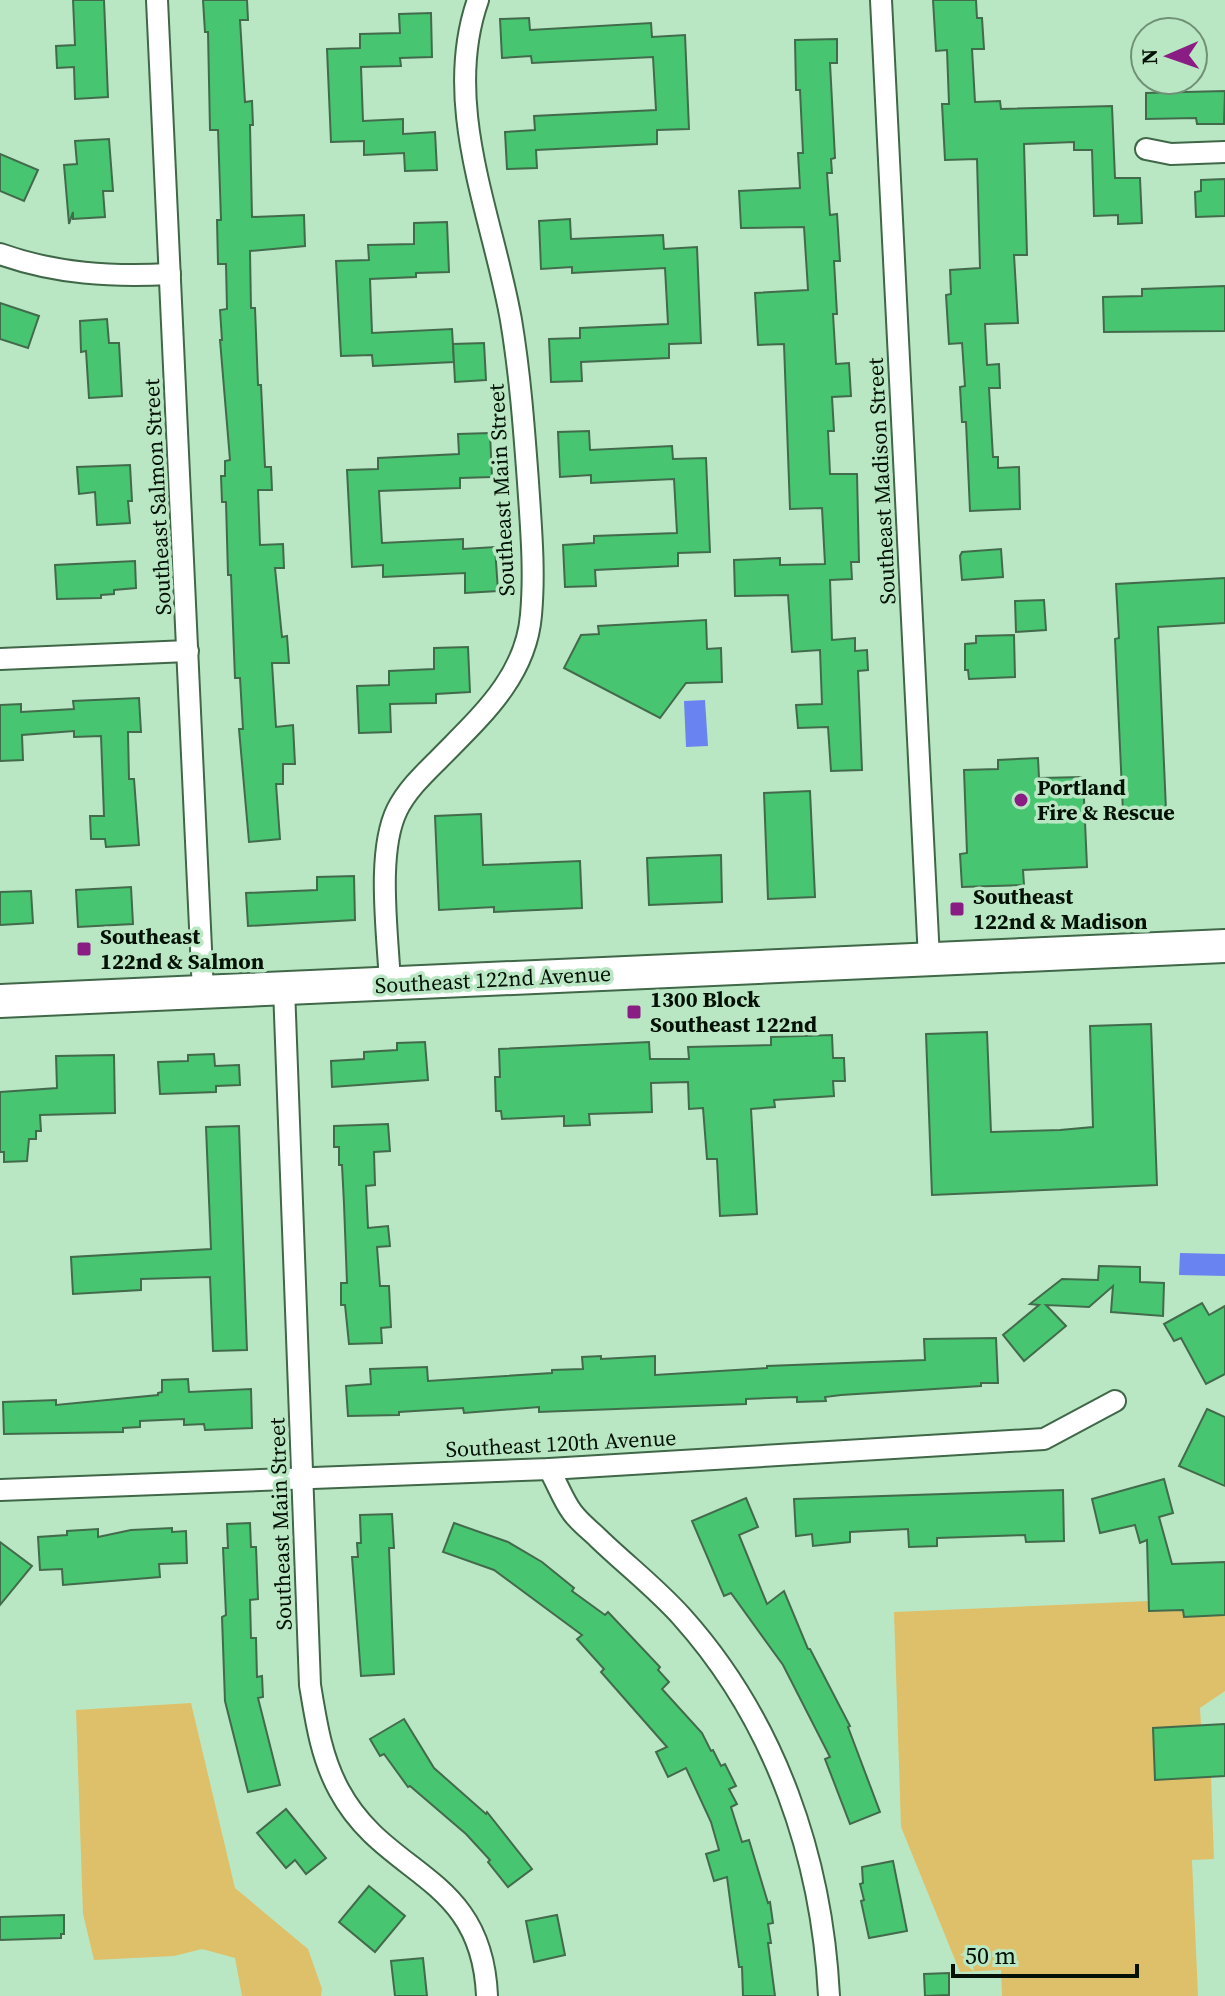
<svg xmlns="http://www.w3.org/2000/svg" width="1225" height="1996" viewBox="0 0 1225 1996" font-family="'Source Serif 4',serif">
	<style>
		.green { fill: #dec06a }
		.water { fill: #6984f1 }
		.building { fill: #47c570; stroke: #426b4c; stroke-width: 2 }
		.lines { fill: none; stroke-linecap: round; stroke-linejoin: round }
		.minor-casing { stroke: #3f6748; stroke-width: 24 }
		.primary-casing { stroke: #3f6748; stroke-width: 36 }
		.minor { stroke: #fff; stroke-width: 20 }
		.primary { stroke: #fff; stroke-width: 32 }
		.poi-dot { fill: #891d83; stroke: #bae7c3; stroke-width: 3 }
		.labels { text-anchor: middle; stroke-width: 7; stroke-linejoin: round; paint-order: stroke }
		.street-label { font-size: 22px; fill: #031106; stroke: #bae7c3 }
		.poi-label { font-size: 22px; font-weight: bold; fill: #031106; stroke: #bae7c3; text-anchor: start }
	</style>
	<rect width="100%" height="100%" fill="#bae7c3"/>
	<g class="green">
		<path d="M1149 1601 1150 1611 1183 1610 1184 1617 1225 1615V1691L1200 1708 1201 1725 1153 1729 1156 1779 1211 1776 1214 1859 1192 1860 1198 1996H1002L1001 1970 960 1972 901 1827 894 1612Z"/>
		<path d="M191 1703 235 1888 308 1949 322 1989 321 1996H242L235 1958 202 1949 174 1956 94 1960 83 1914 76 1710Z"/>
	</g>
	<g class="water">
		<path d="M705 700 708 746 686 747 684 701Z"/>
		<path d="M1180 1253 1225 1254V1276L1179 1275Z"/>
	</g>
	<g class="building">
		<path d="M73 0H104L108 97 75 99 74 67 57 68 56 46 75 45Z"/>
		<path d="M203 0H247L248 20H240L245 102 252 101 253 125H250L252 217 304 215 305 246 250 251 251 308H255L258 385H261L265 467H271L272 490H258L260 545 283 544 284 568H275L282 637 287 636 289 663H272L276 727 293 725 295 764H283V784H276L280 839 249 842 239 729H243L240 678H235L231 575H228L226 502H222L221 476H225V461L230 460 220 340H222L220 310 227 309 226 264H218L217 220H221L218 130H210L208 32H205Z"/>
		<path d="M933 0H976L977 18H982L984 49H972L975 102 1000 101 1001 109 1112 106 1115 178H1140L1142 223 1118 224V215L1094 216 1092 150H1074V142L1024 144 1027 255H1014L1018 323 985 324 987 365 999 364 1000 388H989L993 457H998V468L1019 467 1020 509 970 511 966 422H962L960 387 965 386 962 343 949 344 946 295 951 294 950 270 980 268 977 159 945 160 942 104H949L947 50 936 51Z"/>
		<path d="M431 13 432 57 400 58 401 66 361 67 363 121 403 119V134L435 132 437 170 405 171 404 153 364 155V141L331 142 327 49 360 48V34L400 33 399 14Z"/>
		<path d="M529 18 530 30 651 23 652 37 685 35 689 129 657 130V144L536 150 537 168 507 169 505 132 535 130 534 116 656 110 653 57 532 63 531 56 502 58 500 19Z"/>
		<path d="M837 39V63H830L835 158 831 159 832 173H827L830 215 837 214 840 261H834L837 314H833L836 364 849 363 851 396 832 397 834 431H828L830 474H857L859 562H851L852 579 830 580 832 640 855 638V651L867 650 868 670 858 671 862 770 831 771 828 727 798 728 796 705 822 704 820 650 792 652 788 595 735 596 734 560 780 558V565L825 564 822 508 790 509 784 344 758 345 755 293 808 290 804 227 741 228 739 191 800 188 798 153H803L800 90H796L795 40Z"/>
		<path d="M1225 91 1224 124H1197L1196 118 1146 119V93Z"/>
		<path d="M109 139 113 191H103L105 217 73 219V212L69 224 64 165 77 164 75 141Z"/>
		<path d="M0 154 38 170 24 201 0 191Z"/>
		<path d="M1225 179V216L1196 217 1195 192 1201 191V180Z"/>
		<path d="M570 219 571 239 663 235 664 249 697 247 701 343 669 344V358L581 362 582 381 551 382 549 339 580 338V328L668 324 665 268 572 273V267L541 269 539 221Z"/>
		<path d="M447 222 449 272 416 273V277L370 279 372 333 452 329 454 362 373 366 372 355 341 356 336 261 369 260 368 245 414 244V223Z"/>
		<path d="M1225 286V331L1104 332 1103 297 1142 296V289Z"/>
		<path d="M0 303 39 316 28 348 0 339Z"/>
		<path d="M107 319 109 343H119L122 396 89 398 86 351 81 352 80 321Z"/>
		<path d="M484 343 486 380 455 382 453 344Z"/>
		<path d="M589 431 590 450 672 446 673 459 706 458 710 552 678 553V566L595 570 596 586 565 587 563 545 594 543V536L677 533 674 479 591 483V475L560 477 558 432Z"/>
		<path d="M490 433 492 477 460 478V488L379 491 382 543 463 539V549L495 547 498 591 465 593V573L383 577V565L352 567 347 470 378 469V458L459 454 458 434Z"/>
		<path d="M130 465 132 501H128L130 523 97 525 95 492 79 494 77 467Z"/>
		<path d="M1001 549 1003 577 962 580 960 556 962 552Z"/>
		<path d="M135 561 136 588 114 590V594L101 595V598L57 599 55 565Z"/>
		<path d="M1225 578V623L1158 627 1166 810 1123 812 1115 639 1119 638 1116 584Z"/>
		<path d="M1044 600 1046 630 1016 632 1015 601Z"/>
		<path d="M706 620 707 649 721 648 722 682 686 683 660 718 564 668 581 635 599 634 598 626Z"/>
		<path d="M1014 635 1015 677 969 679 968 670H965V644L976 643V636Z"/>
		<path d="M468 647 470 692 436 694V703L390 704 391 732 359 733 357 686 389 685V671L434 669V648Z"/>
		<path d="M139 698 141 732H128L129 779H134L139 845 106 847 105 839H91L90 816H104L101 736 74 737V731L22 735 23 760 0 761V705L21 704V712L74 709 73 701Z"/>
		<path d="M1038 758 1039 778 1083 777 1087 867 1023 870 1024 885 962 887 960 854 967 853 964 770 998 769V760Z"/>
		<path d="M810 791 815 897 768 899 764 793Z"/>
		<path d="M481 814 483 865 580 861 582 908 494 912V907L439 910 435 816Z"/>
		<path d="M721 855 722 902 649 905 647 858Z"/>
		<path d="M354 876 355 920 248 926 246 893 317 890V877Z"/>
		<path d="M131 887 133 924 78 927 76 890Z"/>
		<path d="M31 891 33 923 0 925V892Z"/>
		<path d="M1151 1024 1157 1185 932 1195 926 1034 987 1032 991 1132 1060 1130 1093 1127 1090 1026Z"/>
		<path d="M832 1035 833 1058H844L845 1081H833L834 1096 774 1100 775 1107 751 1109 757 1214 720 1216 717 1159H707L703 1108 689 1109 688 1082 651 1083 652 1112 589 1114 590 1125 564 1126V1116L502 1119 501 1111H496L495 1077H500L499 1049 649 1042 650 1059H689L688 1047 771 1045V1037Z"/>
		<path d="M425 1042 428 1080 332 1087 331 1061 364 1059V1052L397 1050V1043Z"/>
		<path d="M214 1054 215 1066 239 1065 240 1085 216 1086V1092L160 1094 158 1062 188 1061V1055Z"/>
		<path d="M114 1055 115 1113 40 1115 41 1131H36V1139H29L27 1161 4 1162V1152H0V1092L57 1088 56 1056Z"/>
		<path d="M388 1124 390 1151 374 1152 375 1185 366 1186 368 1228 388 1226 390 1246 377 1247 380 1286H389L391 1327 381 1328 382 1343 349 1344 345 1305H341V1283H347L344 1204 342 1165H339V1147H334V1126Z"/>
		<path d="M239 1126 247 1350 213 1351 210 1277 141 1279V1290L73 1294 71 1257 211 1249 206 1127Z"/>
		<path d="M1099 1266 1140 1267V1282L1164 1283 1163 1316 1111 1312 1113 1286 1089 1307 1046 1305 1066 1326 1024 1361 1003 1335 1039 1305 1030 1304 1062 1279 1098 1280Z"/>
		<path d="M1202 1303 1209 1315 1225 1306V1374L1206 1384 1181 1338 1174 1341 1164 1324Z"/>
		<path d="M996 1338 998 1383H981V1386L841 1395 825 1397 826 1401 797 1402V1397L746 1399V1404L539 1412V1407L464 1413 463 1408 399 1412V1415L348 1416 346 1386 371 1384 370 1369 427 1367 428 1381 552 1373V1370L583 1369 582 1357 601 1356V1359L655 1356V1375L767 1368V1366L925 1360 924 1339Z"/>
		<path d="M188 1379 189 1392 251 1389 252 1428 205 1430 204 1424 184 1425V1419L140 1421V1427L123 1428V1432L4 1434 3 1402 56 1400V1405L158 1395V1393L162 1392V1380Z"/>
		<path d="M1207 1409 1225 1417V1486L1179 1466Z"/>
		<path d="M1164 1479 1173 1513 1159 1517 1172 1564 1225 1562V1615L1184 1617 1183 1610 1149 1611 1147 1540 1140 1543 1135 1525 1100 1533 1092 1499Z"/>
		<path d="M1063 1490 1064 1541 1026 1542 1025 1535 937 1538V1546L909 1547 908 1529 850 1532V1542L813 1546 812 1534 796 1536 794 1499Z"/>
		<path d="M746 1498 758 1527 739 1535 767 1604 784 1591 808 1649H810L850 1726 848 1727 880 1812 850 1824 825 1759 830 1757 783 1665 731 1593 724 1596 692 1521Z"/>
		<path d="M392 1514 394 1548H389L394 1674 361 1676 352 1557H358L357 1543H361L360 1515Z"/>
		<path d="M250 1523 251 1547H256L258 1599 250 1600 251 1638H256L257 1677 262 1676 263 1697 258 1698 280 1785 248 1792 225 1701 222 1617 226 1615 223 1548H228L227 1524Z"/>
		<path d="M454 1523 508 1542 542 1562 574 1588 572 1591 605 1615 608 1612 660 1667 658 1670 669 1682 662 1689 702 1733 711 1751 713 1750 721 1766 725 1764 736 1786 729 1789 737 1804 731 1807 742 1842 749 1840 768 1903 770 1902 773 1923 768 1924 771 1943H768L775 1996H743L742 1967H739L727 1877 714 1881 706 1854 719 1850 711 1822 686 1768 668 1777 656 1752 667 1747 601 1672 604 1669 577 1639 582 1635 494 1570 443 1552Z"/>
		<path d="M172 1528V1532L186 1531 187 1563 159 1564 160 1577 63 1585 62 1569 40 1570 38 1537 67 1535V1531L98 1529V1537L131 1530Z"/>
		<path d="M0 1542 32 1566 0 1605Z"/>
		<path d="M404 1719 434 1768 486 1814 487 1812 532 1869 508 1887 488 1862 490 1860 466 1834 410 1786 408 1787 384 1754 380 1756 370 1739Z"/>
		<path d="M1225 1724V1776L1155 1780 1153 1728Z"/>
		<path d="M286 1809 326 1858 306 1874 295 1860 286 1868 257 1833Z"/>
		<path d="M893 1861 907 1931 869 1938 861 1901 864 1900 860 1884 863 1883 862 1867Z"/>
		<path d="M369 1886 405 1916 375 1952 339 1922Z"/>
		<path d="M64 1915V1934H61V1938L0 1940V1917Z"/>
		<path d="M557 1915 565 1955 534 1962 526 1921Z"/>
		<path d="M423 1958 427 1996H395L391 1961Z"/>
		<path d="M949 1973V1995L925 1996 924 1974Z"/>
	</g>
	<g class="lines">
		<g class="minor-casing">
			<g id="minor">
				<path d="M157 0 203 992"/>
				<path d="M881 0 929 959"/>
				<path d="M1146 149 1171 154 1225 152"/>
				<path d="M0 254C56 274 112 277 170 274"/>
				<path d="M0 659 188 651"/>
				<path d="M390 984C388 935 376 853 397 810 407 790 423 775 439 759 480 717 526 677 531 615 535 571 531 527 528 482 524 428 520 374 511 320 493 217 441 105 478 0"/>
				<path d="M284 988 310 1685C316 1721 321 1757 339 1790 386 1878 482 1873 487 1996"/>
				<path d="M549 1469C557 1483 563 1500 572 1512 579 1522 590 1530 598 1538 626 1565 656 1588 682 1617 776 1722 822 1858 829 1996"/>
				<path d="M0 1490 549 1469 1044 1439 1115 1401"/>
			</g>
		</g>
		<g class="primary-casing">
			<path id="primary" d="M0 1001 1225 946"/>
		</g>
		<use href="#minor" class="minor"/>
		<use href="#primary" class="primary"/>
	</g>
	<g class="poi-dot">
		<circle cx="1021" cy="800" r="8"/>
		<rect x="949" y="901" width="16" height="16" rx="4"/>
		<rect x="76" y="941" width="16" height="16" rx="4"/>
		<rect x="626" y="1004" width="16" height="16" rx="4"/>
	</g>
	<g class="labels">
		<g class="street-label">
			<text transform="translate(881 481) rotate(-93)" y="8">Southeast Madison Street</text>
			<text transform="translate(501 490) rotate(-93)" y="8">Southeast Main Street</text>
			<text transform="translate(157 497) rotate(-93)" y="8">Southeast Salmon Street</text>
			<text transform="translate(493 979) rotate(-3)" y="8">Southeast 122nd Avenue</text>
			<text transform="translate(561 1443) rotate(-3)" y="8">Southeast 120th Avenue</text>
			<text transform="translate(280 1524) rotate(-92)" y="8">Southeast Main Street</text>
		</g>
		<g class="poi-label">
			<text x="1037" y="795">Portland<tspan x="1037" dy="25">Fire &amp; Rescue</tspan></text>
			<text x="973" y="904">Southeast<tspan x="973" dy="25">122nd &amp; Madison</tspan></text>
			<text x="100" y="944">Southeast<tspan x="100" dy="25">122nd &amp; Salmon</tspan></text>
			<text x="650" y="1007">1300 Block<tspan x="650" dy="25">Southeast 122nd</tspan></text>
		</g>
	</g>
	<g transform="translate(1169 56) rotate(268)"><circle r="38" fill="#bae7c3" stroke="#719177" stroke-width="2"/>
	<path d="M0-6L14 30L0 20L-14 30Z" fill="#891d83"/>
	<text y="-12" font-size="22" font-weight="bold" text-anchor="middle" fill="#031106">N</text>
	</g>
	<path d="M953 1964v12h184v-12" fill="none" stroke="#031106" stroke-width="4"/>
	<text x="965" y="1964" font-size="24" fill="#031106" stroke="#bae7c3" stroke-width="6" paint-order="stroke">50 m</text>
</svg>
